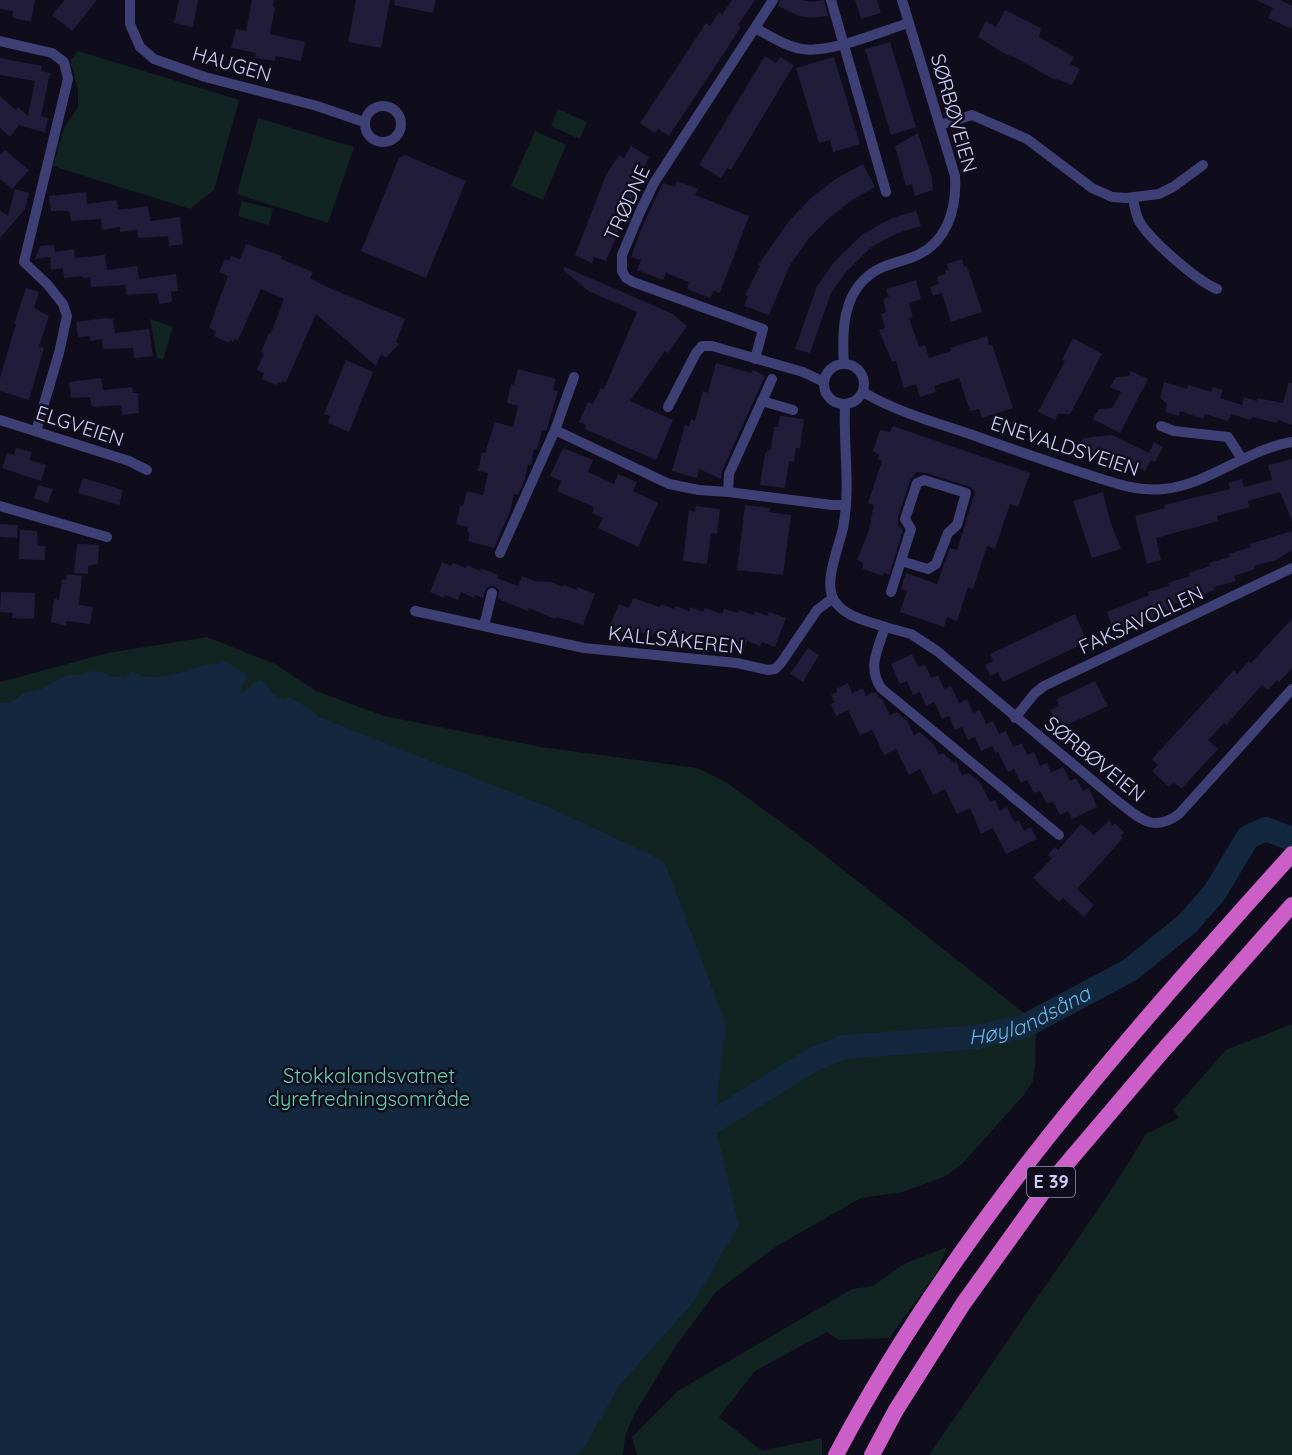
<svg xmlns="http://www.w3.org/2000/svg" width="1292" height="1455" viewBox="0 0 1292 1455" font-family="Quicksand,sans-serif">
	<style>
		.green { fill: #112422 }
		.water { fill: #13273e }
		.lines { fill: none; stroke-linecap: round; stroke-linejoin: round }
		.river { stroke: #13273e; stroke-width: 24 }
		.building { fill: #201c39 }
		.minor { stroke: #3e3f74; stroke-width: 10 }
		.trunk { stroke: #cc5ec8; stroke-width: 16 }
		.labels { text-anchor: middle; stroke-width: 5; stroke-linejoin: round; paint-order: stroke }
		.shield { fill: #0f0d1b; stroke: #9694b6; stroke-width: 1.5 }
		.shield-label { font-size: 18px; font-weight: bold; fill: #d0cef9 }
		.street-label { font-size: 20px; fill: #d0cef9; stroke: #0f0d1b }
		.park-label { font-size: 20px; fill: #64cead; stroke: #0f0d1b }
		.water-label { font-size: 21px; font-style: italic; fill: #69b7eb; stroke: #0f0d1b }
	</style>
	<rect width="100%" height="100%" fill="#0f0d1b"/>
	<g class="green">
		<path d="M78 51 239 100 214 190 190 209 53 166 64 128 78 107V89L70 61Z"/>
		<path d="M558 109 587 122 580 139 551 126Z"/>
		<path d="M258 118 354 147 328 223 237 194Z"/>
		<path d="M535 131 566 145 543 200 511 186Z"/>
		<path d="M242 201 273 209 269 225 238 216Z"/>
		<path d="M150 319 173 327 163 360 157 358Z"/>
		<path d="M207 637 275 664 316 691 384 716 541 747 697 768 726 782 808 842 1024 1013 1036 1032 1035 1065 1033 1081 1023 1096 962 1164 946 1176 903 1192 861 1198 777 1246 716 1292 675 1347 634 1415 625 1436 623 1455H0V682L108 653Z"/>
		<path d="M1292 1024V1455H929L1112 1189 1146 1134 1179 1118 1173 1110 1226 1050Z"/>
		<path d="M947 1247 936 1274 889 1338 839 1340 827 1332 755 1371 719 1417 762 1451 822 1438V1455H637L632 1437 678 1391 852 1289 873 1286 904 1264Z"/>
	</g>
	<path class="water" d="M225 661 246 674V679L239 692 242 694 254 682 262 679 273 694 284 700 290 697 316 713 317 716 553 809 664 861 726 1024 714 1121 739 1225 695 1300 619 1386 584 1448 577 1455H0V703L13 702 23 693 41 689 67 675H78L93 671 102 672 112 677 120 676 124 678 132 672C155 683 178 674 201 666 209 664 217 664 225 661Z"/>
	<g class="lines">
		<path class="river" id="s1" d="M714 1121 814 1059 844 1047 977 1037 1023 1027 1130 970 1188 923 1215 892 1248 837 1266 829 1292 839"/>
	</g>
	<g class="building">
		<path d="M0 0H35L31 21 16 19 12 16 13 11 0 9Z"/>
		<path d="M65 0H97L72 31 52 15Z"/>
		<path d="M179 0H198L193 27 174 23Z"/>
		<path d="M252 0H274L273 6 275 7 270 34 305 42 301 61 276 56 275 61 255 58 256 53 231 48 236 29 246 31Z"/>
		<path d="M356 0H390L381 48 348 42Z"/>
		<path d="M395 0H436L433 13 394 5Z"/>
		<path d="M732 0H755L738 25 741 27 669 136 658 129 655 133 640 123 706 23 710 26 719 12 722 15Z"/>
		<path d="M780 0H802L811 2 824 0 828 16 811 18 799 16 778 6Z"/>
		<path d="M855 0H877L881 13 861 19Z"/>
		<path d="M1256 0H1281L1292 6V29L1268 18 1273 8Z"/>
		<path d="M1005 10 1041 28 1039 37 1074 57 1070 64 1080 69 1072 85 1056 79 1055 80 1016 58 1005 54 978 37 986 21 996 27Z"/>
		<path d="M890 42 916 127 891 135 865 49Z"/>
		<path d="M765 56 776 63 780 57 794 65 731 170 727 168 721 178 699 165Z"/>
		<path d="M834 57 860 144 833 152 830 140 819 143 796 68Z"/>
		<path d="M0 58 42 66 41 71 50 73 41 116 48 118 45 131 47 133 19 125 10 137 0 128V96L16 110 18 107 28 116 35 81 0 75Z"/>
		<path d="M918 133 932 178 933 190 915 196 912 184 906 186 895 146Z"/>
		<path d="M631 146 649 157 606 261 594 257 592 263 575 255 606 175 619 155 624 158Z"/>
		<path d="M5 150 29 170 12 189 0 179V155Z"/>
		<path d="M405 155 466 181 426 278 361 251 399 158Z"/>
		<path d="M863 164 875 187 851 201 830 217 809 238 790 265 769 315 744 306 748 296 745 295 760 266 758 265 789 221 811 198 837 178Z"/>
		<path d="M677 181 698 189 695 195 749 216 720 293 714 291 710 298 687 289 689 282 666 273 663 280 637 270 641 260 631 257 642 227 661 187 663 183 675 187Z"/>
		<path d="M15 189 29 193 25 209 0 238V210L8 216Z"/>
		<path d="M86 192 87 204 117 200 118 210 148 206 150 221 180 217 183 244 169 246 168 236 138 238 137 230 120 232V227L102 230 101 219 71 221 69 211H51L49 196Z"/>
		<path d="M916 211 921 226 898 233 871 247 847 271 831 293 810 353 795 349 817 286 835 261 863 234 892 218Z"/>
		<path d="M246 244 282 256 281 259 313 272 310 278 327 287 405 319 396 342 399 344 386 358 381 354 376 366 316 314 286 382 282 381 281 384 278 382 277 385 262 379 264 373 257 370 264 353 261 352 269 333H271L284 299 261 289 238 340 234 339 233 342 230 340 229 343 214 336 216 331 209 328 228 276 219 272 225 259 229 261 231 256 240 259Z"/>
		<path d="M54 245 55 252 74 249 75 258 105 255 107 270 137 266 139 279 176 274 178 291 171 292 172 302 159 304 157 293 127 295 125 285 91 287 90 277 83 278 82 276 64 278 63 268 51 270 50 257 35 259 40 246Z"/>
		<path d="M962 259 964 267 967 266 982 312 951 322 942 293 933 296 930 287 939 284 937 277 946 274 945 271 949 270 947 264Z"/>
		<path d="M565 267 673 314 687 326 668 353 665 351 630 401 673 420 656 460 585 429 586 425 579 422 588 402 593 404 601 388 604 389 637 312 590 292 563 270Z"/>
		<path d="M916 280 921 299 909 303 913 317 909 318 919 347 925 345 929 358 951 351 950 348 987 336 989 345 992 344 1013 408 982 418 979 409 970 411 959 378 934 386 936 392 920 397 916 384 904 388 896 361 892 362 879 330 885 328 881 314 886 312 883 299 889 297 886 289Z"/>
		<path d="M26 288 39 292 34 308 49 316 39 347 44 348 29 400 0 391V378L16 324H14Z"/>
		<path d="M106 318 113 319 115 333 149 329 153 356 134 358 133 348 103 349 102 339 90 341V336L78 337 76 322Z"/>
		<path d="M1073 338 1102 354 1070 414H1058L1055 420 1038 412 1065 361 1062 360Z"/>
		<path d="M346 360 373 372 349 432 328 423 330 416 324 414Z"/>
		<path d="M716 363 751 373 753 370 765 376 722 471 721 479 699 469 697 478 672 471 685 425 689 427 691 419 695 421 703 391 708 393Z"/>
		<path d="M518 369 556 379 553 390 558 391 547 429 546 431 542 430 537 450 534 449 531 465 528 464 525 479 518 495 514 494 510 511 494 548 468 541 470 533 467 532 468 527 456 524 460 506H463L467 491 483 495 488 473 478 471 482 452 485 453 495 422 513 427 518 406 507 403 511 384 514 385Z"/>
		<path d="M1131 371 1148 379 1120 433 1093 419 1099 409 1112 408 1121 392 1110 387 1116 377 1129 376Z"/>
		<path d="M101 378 103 390 132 387 133 393H138L139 413 122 415 121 405 94 407 91 405 90 397 71 398 69 382Z"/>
		<path d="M1164 382 1187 389 1188 385 1211 392 1213 387 1223 390 1220 398 1242 405 1244 397 1257 401V398L1283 403 1289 382 1292 383V425L1278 420 1277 423 1252 417 1251 420 1231 414 1228 421 1205 414 1203 419 1180 411 1179 416 1165 412 1167 404 1160 398Z"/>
		<path d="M780 416 804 419 800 448H796L794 462 789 461 785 488 760 485 765 453 771 449 774 427H778Z"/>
		<path d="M893 426 1030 473 1018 507 1010 504 995 549 987 546 973 589 968 587 957 621 947 617 944 627 900 612 907 591 901 589 906 573 937 584 950 548 957 550 975 492 971 487 926 473 916 472 910 481 898 517V525L903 530 889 575 884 573 883 576 863 569V563L857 560 869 530 874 505 868 503 882 461 878 459 879 455 873 451 880 430 890 432Z"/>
		<path d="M1112 435 1149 453 1154 442 1163 447 1155 462 1151 460 1145 471 1109 453 1105 462 1078 447 1084 438Z"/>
		<path d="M16 448 32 452 29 460 46 465 41 481 2 468 7 453 14 455Z"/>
		<path d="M563 448 593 460 588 472 614 484 618 474 637 482 633 491 658 503 638 547 598 528 603 518 592 513 594 507 557 491 561 481 550 476Z"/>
		<path d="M1292 459V521L1280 492 1248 501 1249 507 1217 516 1218 521 1156 538 1161 560 1147 564 1135 516 1165 508 1164 505 1230 489 1228 483 1242 479 1244 487 1272 480 1268 465Z"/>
		<path d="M83 478 123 490 119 505 78 493Z"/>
		<path d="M38 485 53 489 48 503 34 498Z"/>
		<path d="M1103 492 1110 521 1121 549 1092 558 1073 501Z"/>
		<path d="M745 505 770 508 769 512 791 515 783 575 737 570Z"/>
		<path d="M696 506 720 509 717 534 711 533 707 564 683 561 689 510 695 512Z"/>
		<path d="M0 524 18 525 17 538 0 537Z"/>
		<path d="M20 530 37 531 38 546H45V560L19 559Z"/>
		<path d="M1292 531V550L1276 560 1254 566 1255 569 1234 576 1236 581 1214 587 1215 590 1173 604 1174 608 1153 614 1154 619 1133 626 1134 629 1115 635 1107 612 1149 595 1148 592 1169 586 1168 583 1190 576 1189 573 1210 566 1209 563 1230 557 1229 554 1251 547 1250 544Z"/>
		<path d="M77 544 99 545 98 564 88 566V574L74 573Z"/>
		<path d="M442 562 451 566 453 563 466 568 467 565 480 571 481 568 498 575 497 578 518 586 522 576 535 581 551 582 563 587 564 585 577 590 578 587 595 594 583 625 556 617 555 619 529 608 528 611 498 599 499 590 493 586 486 588 483 598 475 595 474 598 461 592 458 600 445 595 444 598 430 592Z"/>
		<path d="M67 574 82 576 79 605 93 607 90 624 66 621V626L51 622 54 599 59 600 62 579 66 580Z"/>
		<path d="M1 592 35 593 34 619 12 618 13 613 0 612Z"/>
		<path d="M633 598 660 607 661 604 674 609 675 606 689 611 690 607 703 612 705 608 722 614 724 609 738 613 739 610 753 615 755 611 767 616 769 612 786 618 775 647 762 642 760 646 747 641 745 646 732 640 730 645 699 634 697 640 684 635 682 639 669 634 667 638 654 633 653 636 626 628 624 633 609 627 619 604 629 608Z"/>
		<path d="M1075 614 1087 642 1003 682 998 672 990 676 985 665 993 661 990 654Z"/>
		<path d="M1292 619V668L1279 682 1277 680 1268 690 1262 685 1226 725 1224 723 1208 740 1218 749 1182 788 1173 783 1169 787 1152 771 1158 765 1152 759 1234 670 1237 674 1249 661 1251 663Z"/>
		<path d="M808 648 819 655 803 682 790 674Z"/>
		<path d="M912 654 918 667 925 665 931 678 938 675 944 689 951 686 959 703 967 699 973 713 980 710 986 724 993 721 999 734 1006 731 1013 747 1022 743 1027 755 1034 752 1040 766 1047 763 1051 773 1063 767 1070 781 1076 778 1083 791 1089 788 1097 807 1072 819 1068 811 1060 815 1053 801 1047 804 1040 791 1034 793 1027 780 1021 783 1014 769 1008 772 998 752 996 753 992 746 981 751 975 737 968 740 962 727 955 730 949 716 942 719 934 702 926 706 920 692 913 695 907 681 900 684 891 664Z"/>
		<path d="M1095 681 1108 706 1065 726 1064 724 1058 727 1050 710 1059 706 1057 699Z"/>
		<path d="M848 683 852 693 863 688 866 696 874 692 882 699 890 715 897 712 907 721 914 735 920 732 934 745 939 755 943 753 954 763 956 761 962 775 969 773 981 784 990 802 995 800 1000 811 1007 807 1014 822 1019 820 1024 831 1031 827 1037 839 1006 854 993 828 981 834 970 808 957 814 945 789 933 795 920 769 909 775 896 749 884 755 872 730 860 735 848 710 836 716 831 704 835 702 831 695 837 692 836 689Z"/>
		<path d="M1109 820 1112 826 1115 823 1124 832 1121 836 1123 838 1077 889 1094 905 1084 917 1063 898 1059 902 1033 878 1052 858 1048 855 1055 847 1058 850 1081 824 1094 835Z"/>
	</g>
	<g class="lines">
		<g class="minor">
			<path d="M130 0V24L140 47 154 59 205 77 317 106 364 122"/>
			<path d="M831 0 886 192"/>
			<path d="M755 28C770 36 785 46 802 49 830 54 881 31 909 23"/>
			<path d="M0 41 52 53 64 62 68 79 24 262 48 285 63 304 67 316 59 353 36 431"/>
			<circle cx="383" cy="124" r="18"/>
			<path d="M940 125 972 115 1027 139 1092 188 1112 197 1126 198 1159 194 1173 187 1203 165"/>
			<path d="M1133 198C1134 205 1136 214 1139 221 1150 240 1197 281 1217 289"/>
			<path d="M755 359 763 329 633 282 626 278 622 271V255L640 212 654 183 773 0"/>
			<path d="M844 364C842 335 842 298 867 277 880 265 897 263 913 257 947 244 957 209 955 176L902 0"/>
			<circle cx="844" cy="384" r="20"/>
			<path d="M863 392C900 414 942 424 981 438 1014 450 1047 461 1080 472 1108 481 1135 492 1164 489 1210 484 1247 449 1292 442"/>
			<path d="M762 401 793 410"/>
			<path d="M845 404C843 446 851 487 843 528 839 547 823 583 834 600 844 617 868 621 885 627 878 649 867 667 881 688L1059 835"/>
			<path d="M668 407 696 353 702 346H712L803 372 824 382"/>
			<path d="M0 420 129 461 147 470"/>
			<path d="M1161 426 1174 431 1228 437 1242 459"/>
			<path d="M555 430 669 484 699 490 728 492 832 505H846"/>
			<path d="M728 492 729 474 772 379"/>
			<path d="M0 506 107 537"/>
			<path d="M500 553 555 430 574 377"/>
			<path d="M891 592 911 529 905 519 917 483 924 480 966 493 957 525 948 533 936 564 928 569 901 561"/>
			<path d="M415 611 584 648 737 663 768 670 775 669 781 663 817 610 833 598"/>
			<path d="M484 626 492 593"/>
			<path d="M885 627 911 634 937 651 1116 800C1139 817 1152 834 1179 814L1292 689"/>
			<path d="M1015 718 1035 693 1044 686 1292 568"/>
		</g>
		<g class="trunk">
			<path d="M836 1455C954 1231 1124 1041 1292 854"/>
			<path d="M872 1455 896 1410 963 1304 1046 1188 1160 1054 1292 905"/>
		</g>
	</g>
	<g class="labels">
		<rect class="shield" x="1027" y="1167" width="48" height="30" rx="4.5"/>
		<g class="shield-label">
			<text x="1051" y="1188">E 39</text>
		</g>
		<g class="street-label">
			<text transform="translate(232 64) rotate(16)" y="7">HAUGEN</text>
			<text transform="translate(954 113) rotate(74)" y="7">SØRBØVEIEN</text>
			<text transform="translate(627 203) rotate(-65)" y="7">TRØDNE</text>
			<text transform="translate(80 426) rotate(18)" y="7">ELGVEIEN</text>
			<text transform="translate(1065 446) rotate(18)" y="7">ENEVALDSVEIEN</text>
			<text transform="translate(1141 620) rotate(-25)" y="7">FAKSAVOLLEN</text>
			<text transform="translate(676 640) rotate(6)" y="7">KALLSÅKEREN</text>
			<text transform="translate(1095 759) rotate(39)" y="7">SØRBØVEIEN</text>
		</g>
		<g class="park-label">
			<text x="369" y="1083">Stokkalandsvatnet<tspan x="369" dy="23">dyrefredningsområde</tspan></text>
		</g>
		<g class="water-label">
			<text dy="7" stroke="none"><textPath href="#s1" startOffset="340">Høylandsåna</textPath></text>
		</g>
	</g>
</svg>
